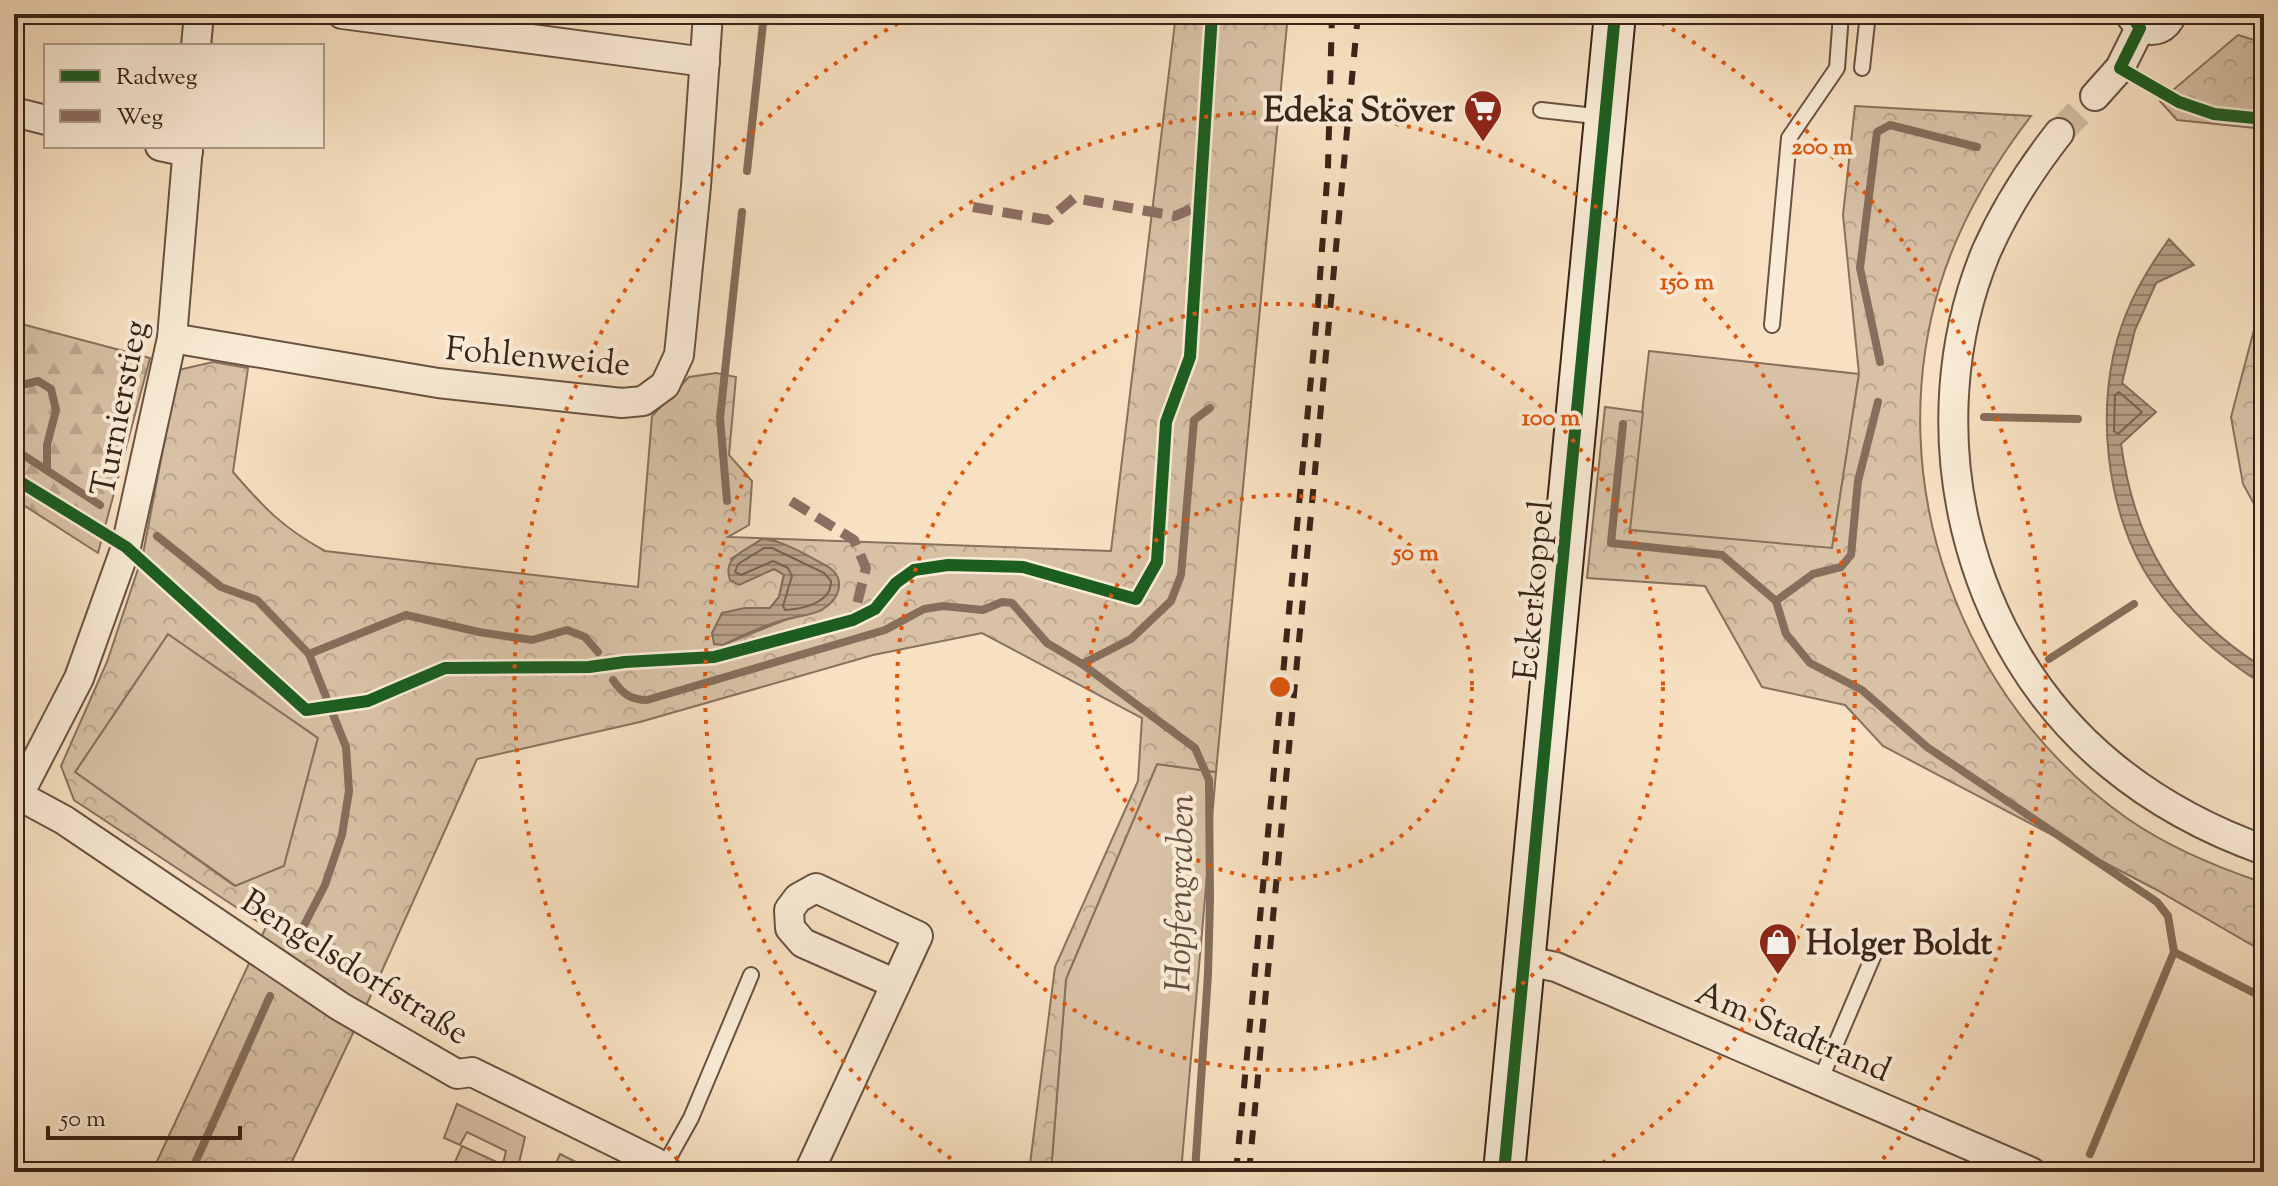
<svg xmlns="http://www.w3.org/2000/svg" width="2278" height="1186" viewBox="0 0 2278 1186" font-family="'Sorts Mill Goudy',serif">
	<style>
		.green { fill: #d8c1a5; stroke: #88725e; stroke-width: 2 }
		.forest { fill: url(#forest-firs); stroke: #88725e; stroke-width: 2 }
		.park { fill: url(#park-crowns); stroke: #88725e; stroke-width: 2; fill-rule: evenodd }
		.water { fill: url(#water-rules); stroke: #856e5b; stroke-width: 2 }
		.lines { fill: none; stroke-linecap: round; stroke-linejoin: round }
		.shore { stroke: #786250; stroke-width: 2 }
		.stream { stroke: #856e5b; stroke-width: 8 }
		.street-tunnel { stroke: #d2bba0; stroke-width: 28; stroke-dasharray: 28 14; stroke-linecap: butt }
		.lane-casing { stroke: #695242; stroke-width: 18 }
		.street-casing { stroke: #695242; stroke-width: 32 }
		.secondary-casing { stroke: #392318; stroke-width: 44 }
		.lane { stroke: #faecd7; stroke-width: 14 }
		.street { stroke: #faecd7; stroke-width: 28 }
		.secondary { stroke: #faecd7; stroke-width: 40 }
		.rail { stroke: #392318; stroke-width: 6; stroke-dasharray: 14 14; stroke-linecap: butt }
		.quiet { stroke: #8d6e63; stroke-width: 10; stroke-dasharray: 20 10; stroke-linecap: butt }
		.cycleway-casing { stroke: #faecd7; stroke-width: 17 }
		.cycleway { stroke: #1b5e20; stroke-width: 12 }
		.ring { fill: none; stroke: #df560d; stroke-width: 4; stroke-dasharray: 4 8 }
		.labels { text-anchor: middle; stroke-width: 8; stroke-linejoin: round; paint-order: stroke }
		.poi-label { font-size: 34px; font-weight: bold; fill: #392318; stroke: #faecd7; text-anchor: end }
		.street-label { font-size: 34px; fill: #392318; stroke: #faecd7 }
		.water-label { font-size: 36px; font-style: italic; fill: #654f3f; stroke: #faecd7 }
		.centre { fill: #df560d; stroke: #faecd7; stroke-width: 4 }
		.ring-label { font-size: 24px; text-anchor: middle; font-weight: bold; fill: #df560d; stroke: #faecd7; stroke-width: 8; stroke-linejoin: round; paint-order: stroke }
	</style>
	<defs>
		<pattern id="forest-firs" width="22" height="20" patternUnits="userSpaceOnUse" patternTransform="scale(2)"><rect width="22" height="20" fill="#d8c1a5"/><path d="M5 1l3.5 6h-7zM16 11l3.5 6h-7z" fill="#baa68d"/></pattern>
		<pattern id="park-crowns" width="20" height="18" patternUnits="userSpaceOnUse" patternTransform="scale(2)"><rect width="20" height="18" fill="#d8c1a5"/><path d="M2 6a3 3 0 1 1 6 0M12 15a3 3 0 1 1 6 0" fill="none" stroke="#baa68d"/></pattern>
		<pattern id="water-rules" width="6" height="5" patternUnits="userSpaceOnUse" patternTransform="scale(2)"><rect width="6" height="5" fill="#b7a088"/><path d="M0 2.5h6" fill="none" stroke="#96826e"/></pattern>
	</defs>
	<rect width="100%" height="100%" fill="#f8e1c2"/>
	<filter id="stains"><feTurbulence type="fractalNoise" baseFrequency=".0025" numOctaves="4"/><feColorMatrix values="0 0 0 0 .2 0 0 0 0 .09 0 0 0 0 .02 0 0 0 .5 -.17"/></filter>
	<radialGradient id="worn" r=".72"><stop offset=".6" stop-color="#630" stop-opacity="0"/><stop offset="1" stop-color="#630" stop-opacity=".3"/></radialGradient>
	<g class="green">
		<path d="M1649 351 1859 374 1832 549 1629 530Z"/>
		<path d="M168 634 318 738 284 866 236 886 75 772Z"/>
		<path d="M1157 764 1216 772 1181 1172H1051L1066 979Z"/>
		<path d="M457 1104 525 1137 517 1172H501L506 1151 467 1132 460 1145 444 1138Z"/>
		<path d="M560 1154 596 1172H552Z"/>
	</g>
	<path class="forest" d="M14 322 150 358 98 553 14 499Z"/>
	<g class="park">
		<path d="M1176 14H1288L1216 772 1157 764 1066 979 1051 1172H1029L1055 967 1138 781 1142 718 982 633 873 655 640 722 477 759 372 993 287 1172H152L266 927 74 800 61 766 107 662 143 554 178 370 213 362 248 368 233 472C264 508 283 528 325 551L638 587 652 416 689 377 716 373 736 377 729 455 752 481 749 525 728 537 1111 551ZM762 539 774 540 785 546 822 610 785 620 723 645 745 608H770L779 597 784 574 774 569 762 574 731 559ZM168 634 318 738 284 866 235 886 75 772Z"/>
		<path d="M2238 35 2264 43V129L2177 120 2160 101Z"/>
		<path d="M1855 106 2031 116C1991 168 1959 223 1940 285 1880 483 1960 701 2128 819 2170 848 2216 867 2264 883V952L2155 889 1883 746 1845 705 1762 687 1705 586 1587 578 1605 407 1643 412 1630 530 1832 548 1859 374 1843 215Z"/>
		<path d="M2264 318V522L2243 484 2231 417 2255 326Z"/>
		<path d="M462 1146 501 1164 497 1172 451 1171Z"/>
	</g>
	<g class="water">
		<path d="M2169 239 2194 265 2156 283 2135 330 2122 383 2156 412 2121 444C2135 545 2177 614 2264 668V685C2221 658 2181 625 2152 583 2105 514 2094 402 2122 325 2133 293 2150 266 2169 239Z"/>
		<path d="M762 539C782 540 807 555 825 565 846 576 842 597 823 609 814 615 798 616 787 619 765 625 743 635 723 645L714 644 712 633 722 613 745 608H770L779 597 784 575 774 569 739 585 730 580C722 556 745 552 762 539Z"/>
	</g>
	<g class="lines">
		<g class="shore">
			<path d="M2119 392 2142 412 2118 434 2114 431 2115 395Z"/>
			<path d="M764 548H772L824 573 831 581C832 603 802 609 785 610L783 606 792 576 788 568 773 561 741 575 735 572 738 564Z"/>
		</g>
		<g class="stream">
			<path d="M747 171 764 14"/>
			<path d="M1880 362 1860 268 1877 132 1890 125 1977 147"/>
			<path d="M14 387 38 381 51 389 56 410 47 445V470"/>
			<path d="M1984 417 2078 419"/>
			<path d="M1623 424 1611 543 1722 555 1776 601 1786 634 1810 663 1862 690 1927 747 2157 902 2168 916 2174 952"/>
			<path d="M14 449 100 505"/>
			<path d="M727 501 720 418 742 212"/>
			<path d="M157 536 221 587 257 600 309 654 346 747 349 791 342 835 325 885 300 933"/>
			<path d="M1776 601 1813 574 1841 567 1851 555 1858 481 1878 402"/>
			<path d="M309 654 406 615 479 632 532 640 567 630 585 637 598 652"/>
			<path d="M2049 659 2134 604"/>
			<path d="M1082 664 1131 639 1171 601 1181 575 1194 420 1210 408"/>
			<path d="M613 680C622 693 630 700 647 700L885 630 924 609 943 606 983 610 1002 602 1012 603 1047 643 1082 664 1195 748 1209 780 1210 900 1208 974 1195 1172"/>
			<path d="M2257 813 2264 794"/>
			<path d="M2090 1154 2174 952 2264 998"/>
			<path d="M191 1172 270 996"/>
		</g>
		<path class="street-tunnel" d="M2059 133 2095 96"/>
		<g class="lane-casing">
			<g id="lane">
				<path d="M1862 68 1868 14"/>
				<path d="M1541 110 1604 117"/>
				<path d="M1772 325 1789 138 1837 68 1841 14"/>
				<path d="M1820 1081 1875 952"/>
				<path d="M663 1168 691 1118 751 975"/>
			</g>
		</g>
		<g class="street-casing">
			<g id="street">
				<path d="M342 14 705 62"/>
				<path d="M2130 15 2140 28C2155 33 2166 29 2172 14"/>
				<path d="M196 46 199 14"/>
				<path d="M2095 96 2120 68 2140 28"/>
				<path d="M14 112 46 120"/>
				<path d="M2059 133C2030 170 2005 209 1986 252 1914 427 1963 644 2111 765 2157 803 2208 830 2264 850"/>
				<path d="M160 146 188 152"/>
				<path d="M172 338 438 383 622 403 643 401 665 385 679 355 696 186 708 14"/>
				<path d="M14 793 64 820 341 1007 457 1074 472 1072 655 1162 668 1172"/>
				<path d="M14 804 79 678 126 547 172 338 188 146"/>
				<path d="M1526 961 1556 967 2031 1172"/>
				<path d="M809 1172 918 936 816 888 798 898 789 910 790 928 803 943 896 984"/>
			</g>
		</g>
		<g class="secondary-casing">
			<path id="secondary" d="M1504 1172 1615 14"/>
		</g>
		<use href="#lane" class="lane"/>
		<use href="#street" class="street"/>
		<use href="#secondary" class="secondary"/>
		<g class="rail">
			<path d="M1236 1172 1318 304 1328 167 1332 14"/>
			<path d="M1249 1172 1358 14"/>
		</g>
		<g class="quiet">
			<path d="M973 207 1048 220 1074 198 1175 216 1198 206"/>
			<path d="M791 501 854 540 866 568 853 620"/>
		</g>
		<g class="cycleway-casing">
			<g id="cycleway">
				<path d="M2130 14 2140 28 2120 68 2179 102 2214 114 2264 119"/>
				<path d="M14 478 126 547 306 710 368 701 445 668 589 667 625 662 714 657 853 620 875 609 896 583 914 570 948 565 1023 567 1136 599 1157 562 1166 422 1190 357 1212 14"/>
				<path d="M1504 1172 1615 14"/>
			</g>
		</g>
		<use href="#cycleway" class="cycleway"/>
	</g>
	<g class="ring">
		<circle cx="1280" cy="687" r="192"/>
		<circle cx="1280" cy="687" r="383"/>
		<path d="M971 1172A575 575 0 1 1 1589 1172"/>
		<path d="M685 1169A766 766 0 0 1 909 17M1651 17A766 766 0 0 1 1875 1169"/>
	</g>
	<defs>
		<g id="supermarket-pin" transform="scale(2)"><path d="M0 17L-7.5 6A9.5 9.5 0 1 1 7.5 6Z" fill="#8f2418" stroke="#faecd7"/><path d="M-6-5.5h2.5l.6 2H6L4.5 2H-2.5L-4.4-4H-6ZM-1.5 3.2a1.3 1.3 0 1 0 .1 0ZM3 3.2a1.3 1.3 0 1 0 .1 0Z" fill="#fff"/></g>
		<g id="shop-pin" transform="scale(2)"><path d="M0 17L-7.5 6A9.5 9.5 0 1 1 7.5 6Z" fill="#8f2418" stroke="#faecd7"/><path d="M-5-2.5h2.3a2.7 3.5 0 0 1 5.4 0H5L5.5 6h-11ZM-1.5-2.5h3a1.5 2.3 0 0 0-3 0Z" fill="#fff"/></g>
	</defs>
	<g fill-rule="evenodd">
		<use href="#supermarket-pin" x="1483" y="109"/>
		<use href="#shop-pin" x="1778" y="942"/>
	</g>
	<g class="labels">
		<g class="poi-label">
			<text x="1455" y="121">Edeka Stöver</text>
			<text x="1806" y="954" text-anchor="start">Holger Boldt</text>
		</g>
		<g class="street-label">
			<text transform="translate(538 355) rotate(5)" y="12">Fohlenweide</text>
			<text transform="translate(118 408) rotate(-79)" y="12">Turnierstieg</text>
			<text transform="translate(1532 590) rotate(-85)" y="12">Eckerkoppel</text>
			<text transform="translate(356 966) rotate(32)" y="12">Bengelsdorfstraße</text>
			<text transform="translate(1794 1030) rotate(23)" y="12">Am Stadtrand</text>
		</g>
		<g class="water-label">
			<text transform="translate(1178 893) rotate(-89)" y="13">Hopfengraben</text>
		</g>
	</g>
	<circle cx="1280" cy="687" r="12" class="centre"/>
	<g class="ring-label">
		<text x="1822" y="154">200 m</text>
		<text x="1687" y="289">150 m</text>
		<text x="1551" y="425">100 m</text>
		<text x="1416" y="560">50 m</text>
	</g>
	<rect width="2278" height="1186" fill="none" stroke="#f8e1c2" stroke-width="48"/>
	<rect x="16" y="16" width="2246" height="1154" fill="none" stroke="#392318" stroke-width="4"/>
	<rect x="24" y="24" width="2230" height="1138" fill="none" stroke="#392318" stroke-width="2"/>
	<rect x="44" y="44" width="280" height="104" fill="#faecd7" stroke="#ad9c8b" stroke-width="2"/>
	<rect x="60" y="70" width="40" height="12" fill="#1b5e20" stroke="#ad9c8b" stroke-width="2"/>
	<text x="116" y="84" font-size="24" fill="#392318">Radweg</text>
	<rect x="60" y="110" width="40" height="12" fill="#8d6e63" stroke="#ad9c8b" stroke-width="2"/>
	<text x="116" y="124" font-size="24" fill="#392318">Weg</text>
	<path d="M48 1126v12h192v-12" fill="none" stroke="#392318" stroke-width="4"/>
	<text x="60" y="1126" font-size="24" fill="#392318" stroke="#faecd7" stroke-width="6" paint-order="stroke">50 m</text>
	<rect width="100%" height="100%" filter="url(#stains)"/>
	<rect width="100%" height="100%" fill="url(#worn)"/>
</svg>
